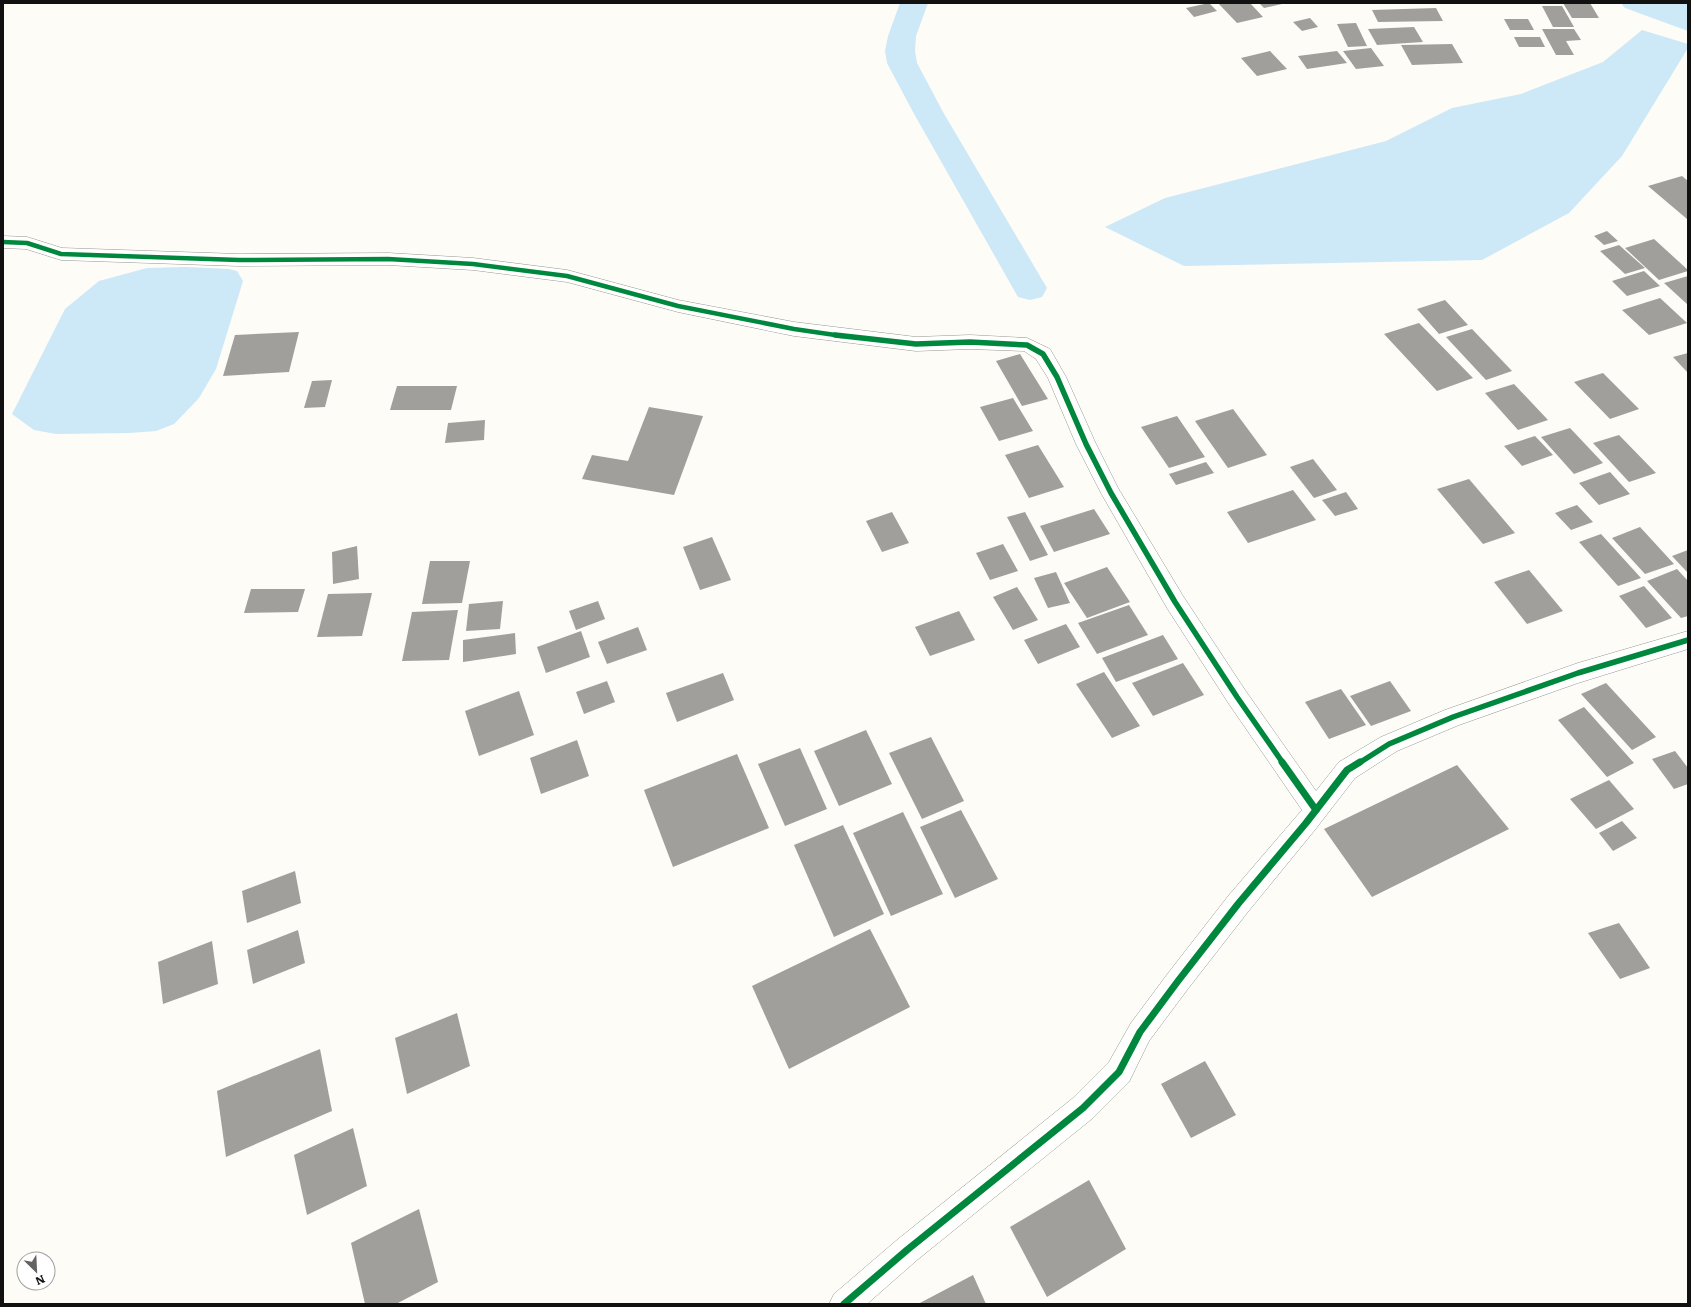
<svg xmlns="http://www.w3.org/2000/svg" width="1691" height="1307" viewBox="0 0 1691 1307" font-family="Literata,serif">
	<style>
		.water { fill: #cde8f7 }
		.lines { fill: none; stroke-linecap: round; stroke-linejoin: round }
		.canal { fill: #cde8f7; fill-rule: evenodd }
		.building { fill: #a19f9c }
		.minor-casing { stroke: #979795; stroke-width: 1 }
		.minor { fill: #fffffe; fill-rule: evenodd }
		.cycleway-far2-casing { stroke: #fff; stroke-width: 6 }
		.cycleway-far1-casing { stroke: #fff; stroke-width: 8 }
		.cycleway-casing { stroke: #fff; stroke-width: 10 }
		.cycleway-far2 { stroke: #00873e; stroke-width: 4.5 }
		.cycleway-far1 { stroke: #00873e; stroke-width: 5.5 }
		.cycleway { stroke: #00873e; stroke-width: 7 }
	</style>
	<rect width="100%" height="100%" fill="#fdfcf7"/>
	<g class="water">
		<path d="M1621 3H1688V31L1625 8Z"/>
		<path d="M1642 30 1688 44V48L1622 156 1569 213 1482 260 1184 266 1105 227 1165 198 1386 141 1452 108 1521 94 1603 62Z"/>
		<path d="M185 267 229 269 237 271 243 281 216 369 199 398 174 424 156 431 129 433 56 434 34 430 12 414 65 309 99 281 147 268Z"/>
	</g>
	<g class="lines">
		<path class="canal" d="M900 3H928L916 36 915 51 917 63 943 112 1047 288 1042 297 1030 300 1018 297 913 112 887 63 885 51 888 36Z"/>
	</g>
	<g class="building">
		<path d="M1209 3 1217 11 1194 17 1186 8Z"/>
		<path d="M1218 3H1250L1263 17 1237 23Z"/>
		<path d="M1259 3H1282V4L1264 8Z"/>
		<path d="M1563 3H1590L1599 18H1572Z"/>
		<path d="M1542 6H1562L1574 27H1553Z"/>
		<path d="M1436 8 1443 21 1378 22 1372 10Z"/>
		<path d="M1310 18 1318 27 1302 31 1293 22Z"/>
		<path d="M1504 19H1528L1534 30H1510Z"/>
		<path d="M1356 23 1367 46 1348 47 1337 24Z"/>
		<path d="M1414 27 1423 42 1377 45 1368 29Z"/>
		<path d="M1542 29H1574L1581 40 1566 41 1574 55H1556Z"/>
		<path d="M1514 37H1540L1545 47H1519Z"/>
		<path d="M1452 44 1463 63 1412 65 1401 45Z"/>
		<path d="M1371 48 1384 66 1356 69 1343 51Z"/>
		<path d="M1270 51 1287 69 1257 76 1241 58Z"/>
		<path d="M1337 51 1347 63 1307 69 1298 56Z"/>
		<path d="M1682 176 1688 181 1687 219 1648 186Z"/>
		<path d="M1607 231 1618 241 1604 245 1594 236Z"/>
		<path d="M1654 239 1688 270V271L1659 280 1625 248Z"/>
		<path d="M1619 245 1645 268 1625 274 1600 251Z"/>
		<path d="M1644 271 1660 286 1627 296 1612 281Z"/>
		<path d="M1688 276V305L1664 283Z"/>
		<path d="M1660 298 1687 323 1649 335 1622 310Z"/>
		<path d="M1445 300 1468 325 1439 334 1417 309Z"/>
		<path d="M1419 323 1473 378 1437 391 1384 334Z"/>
		<path d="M1472 329 1512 371 1486 380 1446 337Z"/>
		<path d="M299 332 289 372 223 376 235 335Z"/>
		<path d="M1688 353V373L1673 357Z"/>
		<path d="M1020 354 1048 399 1022 406 996 361Z"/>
		<path d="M1603 373 1639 409 1610 419 1574 382Z"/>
		<path d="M332 380 325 407 304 408 312 381Z"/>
		<path d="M1514 384 1548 420 1518 430 1485 393Z"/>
		<path d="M397 386H457L451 410H390Z"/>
		<path d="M1013 398 1033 431 999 441 980 407Z"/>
		<path d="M649 407 703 416 674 495 582 479 592 455 628 461Z"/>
		<path d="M1233 409 1267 455 1228 468 1195 421Z"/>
		<path d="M1177 416 1205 457 1169 468 1141 427Z"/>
		<path d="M485 420 484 440 445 443 448 423Z"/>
		<path d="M1570 428 1603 463 1574 474 1541 437Z"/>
		<path d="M1619 435 1656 473 1629 482 1593 443Z"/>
		<path d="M1535 436 1553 455 1522 466 1504 446Z"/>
		<path d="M1038 445 1064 487 1029 498 1005 455Z"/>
		<path d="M1313 459 1337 490 1314 498 1290 467Z"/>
		<path d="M1206 462 1214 473 1176 485 1169 474Z"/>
		<path d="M1610 472 1630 494 1599 505 1579 483Z"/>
		<path d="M1469 479 1515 533 1483 544 1437 489Z"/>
		<path d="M1293 490 1316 520 1248 543 1227 512Z"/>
		<path d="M1346 492 1358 509 1335 516 1322 500Z"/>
		<path d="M1577 505 1593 522 1571 530 1555 513Z"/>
		<path d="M1094 509 1110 534 1054 552 1040 526Z"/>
		<path d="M892 512 909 543 882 552 866 521Z"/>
		<path d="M1025 512 1048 555 1030 561 1007 517Z"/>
		<path d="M1640 527 1674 564 1645 574 1612 538Z"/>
		<path d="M1601 534 1641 578 1618 586 1579 542Z"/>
		<path d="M712 537 731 580 700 590 683 547Z"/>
		<path d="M1003 544 1018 571 990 580 976 553Z"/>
		<path d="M357 546 359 579 333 584 332 552Z"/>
		<path d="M1688 550V573L1672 556Z"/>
		<path d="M430 561H470L462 603 422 604Z"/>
		<path d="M1107 567 1130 602 1087 618 1064 583Z"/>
		<path d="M1677 569 1688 581V616L1681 618 1647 581Z"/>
		<path d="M1529 570 1563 611 1527 624 1494 582Z"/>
		<path d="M1056 572 1070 603 1048 608 1034 578Z"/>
		<path d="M1644 586 1672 618 1646 628 1619 596Z"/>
		<path d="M1017 587 1038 620 1013 630 993 597Z"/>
		<path d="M251 589H305L298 612 244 613Z"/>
		<path d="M372 593 362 636 317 637 328 594Z"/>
		<path d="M503 601 500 629 466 631 469 604Z"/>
		<path d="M598 601 605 619 576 630 569 611Z"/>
		<path d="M1129 605 1148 635 1097 654 1078 623Z"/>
		<path d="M458 610 449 660 402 661 412 612Z"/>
		<path d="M959 611 975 640 930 656 915 627Z"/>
		<path d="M1066 624 1080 647 1038 664 1024 640Z"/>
		<path d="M638 627 647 650 607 664 598 642Z"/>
		<path d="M581 631 590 657 546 673 537 647Z"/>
		<path d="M515 633 516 654 463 662V640Z"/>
		<path d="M1163 635 1178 659 1116 682 1102 658Z"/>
		<path d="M1183 663 1204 695 1153 716 1132 683Z"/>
		<path d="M1104 672 1140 726 1112 738 1076 684Z"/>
		<path d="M723 673 734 700 677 722 666 693Z"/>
		<path d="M607 681 615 702 584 714 576 692Z"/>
		<path d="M1390 681 1411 711 1371 726 1350 696Z"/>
		<path d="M1606 683 1656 737 1632 750 1581 694Z"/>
		<path d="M1341 689 1366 725 1329 739 1305 702Z"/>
		<path d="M519 691 534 735 479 756 465 711Z"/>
		<path d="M1584 707 1634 763 1607 777 1558 720Z"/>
		<path d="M866 730 892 784 839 806 814 751Z"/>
		<path d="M931 737 964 801 922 819 889 753Z"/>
		<path d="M577 740 589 776 541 794 530 758Z"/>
		<path d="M800 748 827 809 785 826 758 764Z"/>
		<path d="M1675 751 1688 768V784L1674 789 1652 759Z"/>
		<path d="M737 754 769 828 673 867 644 790Z"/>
		<path d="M1457 765 1509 829 1372 897 1324 829Z"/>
		<path d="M1609 780 1634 809 1596 829 1570 799Z"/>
		<path d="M961 810 998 879 955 898 920 827Z"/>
		<path d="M903 812 943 894 891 916 853 833Z"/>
		<path d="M1622 821 1637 838 1613 851 1599 833Z"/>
		<path d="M843 825 884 914 834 937 794 845Z"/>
		<path d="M295 871 301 903 247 923 242 891Z"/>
		<path d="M1619 923 1650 968 1620 979 1588 933Z"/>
		<path d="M870 929 910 1007 789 1069 752 986Z"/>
		<path d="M298 930 305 963 253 984 247 950Z"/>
		<path d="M212 941 218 984 163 1004 158 962Z"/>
		<path d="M457 1013 470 1066 407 1094 395 1038Z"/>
		<path d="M320 1049 332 1111 226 1157 217 1091Z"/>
		<path d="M1205 1061 1236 1115 1191 1138 1161 1084Z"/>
		<path d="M353 1128 367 1186 307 1215 294 1155Z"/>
		<path d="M1089 1180 1126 1249 1047 1297 1010 1227Z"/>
		<path d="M419 1209 438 1282 396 1304H365L351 1243Z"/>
		<path d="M973 1275 986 1304H918Z"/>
	</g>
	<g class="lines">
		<g class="minor-casing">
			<path id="minor" d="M3 236 27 237 62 248 239 254 388 253 473 258 567 270 678 300 794 322 916 337 970 335 1027 338 1050 349 1066 377 1096 444 1118 488 1183 596 1245 690 1316 791 1339 762 1381 737 1445 710 1578 663 1688 631V649L1578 683 1459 725 1397 751 1355 778 1314 831 1247 913 1187 990 1149 1041 1129 1082 1093 1118 917 1260 867 1304H829L834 1294 897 1240 1073 1098 1109 1062 1131 1023 1169 972 1229 895 1302 810 1229 704 1167 608 1101 493 1076 444 1048 378 1036 359 1024 351 970 349 916 351 794 336 678 312 567 282 473 270 388 265 239 266 61 260 26 249 3 248Z"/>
		</g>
		<use href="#minor" class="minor"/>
		<g class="cycleway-far2-casing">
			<path id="cycleway-far2" d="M3 242 27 243 61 254 239 260 388 259 473 264 567 276 678 306 794 329 842 336"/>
		</g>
		<g class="cycleway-far1-casing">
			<g id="cycleway-far1">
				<path d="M835 335 916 344 970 342 1027 345 1043 354 1057 377 1086 444 1111 493 1175 602 1237 697 1283 763"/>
				<path d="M1359 763 1389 744 1453 717 1578 673 1688 640"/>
			</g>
		</g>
		<g class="cycleway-casing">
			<g id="cycleway">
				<path d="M1282 762 1316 810"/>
				<path d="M844 1304 907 1250 1083 1108 1119 1072 1140 1032 1178 981 1238 904 1306 823 1347 770 1360 762"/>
			</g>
		</g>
		<use href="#cycleway-far2" class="cycleway-far2"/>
		<use href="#cycleway-far1" class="cycleway-far1"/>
		<use href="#cycleway" class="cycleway"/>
	</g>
	<rect width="1691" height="1307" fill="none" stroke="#111111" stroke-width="8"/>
	<g transform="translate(36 1271) rotate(156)"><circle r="19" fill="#ffffff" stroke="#a0a0a0"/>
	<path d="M0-3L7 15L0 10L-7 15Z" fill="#646362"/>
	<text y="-6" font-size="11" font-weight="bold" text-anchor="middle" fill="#111111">N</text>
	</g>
</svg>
